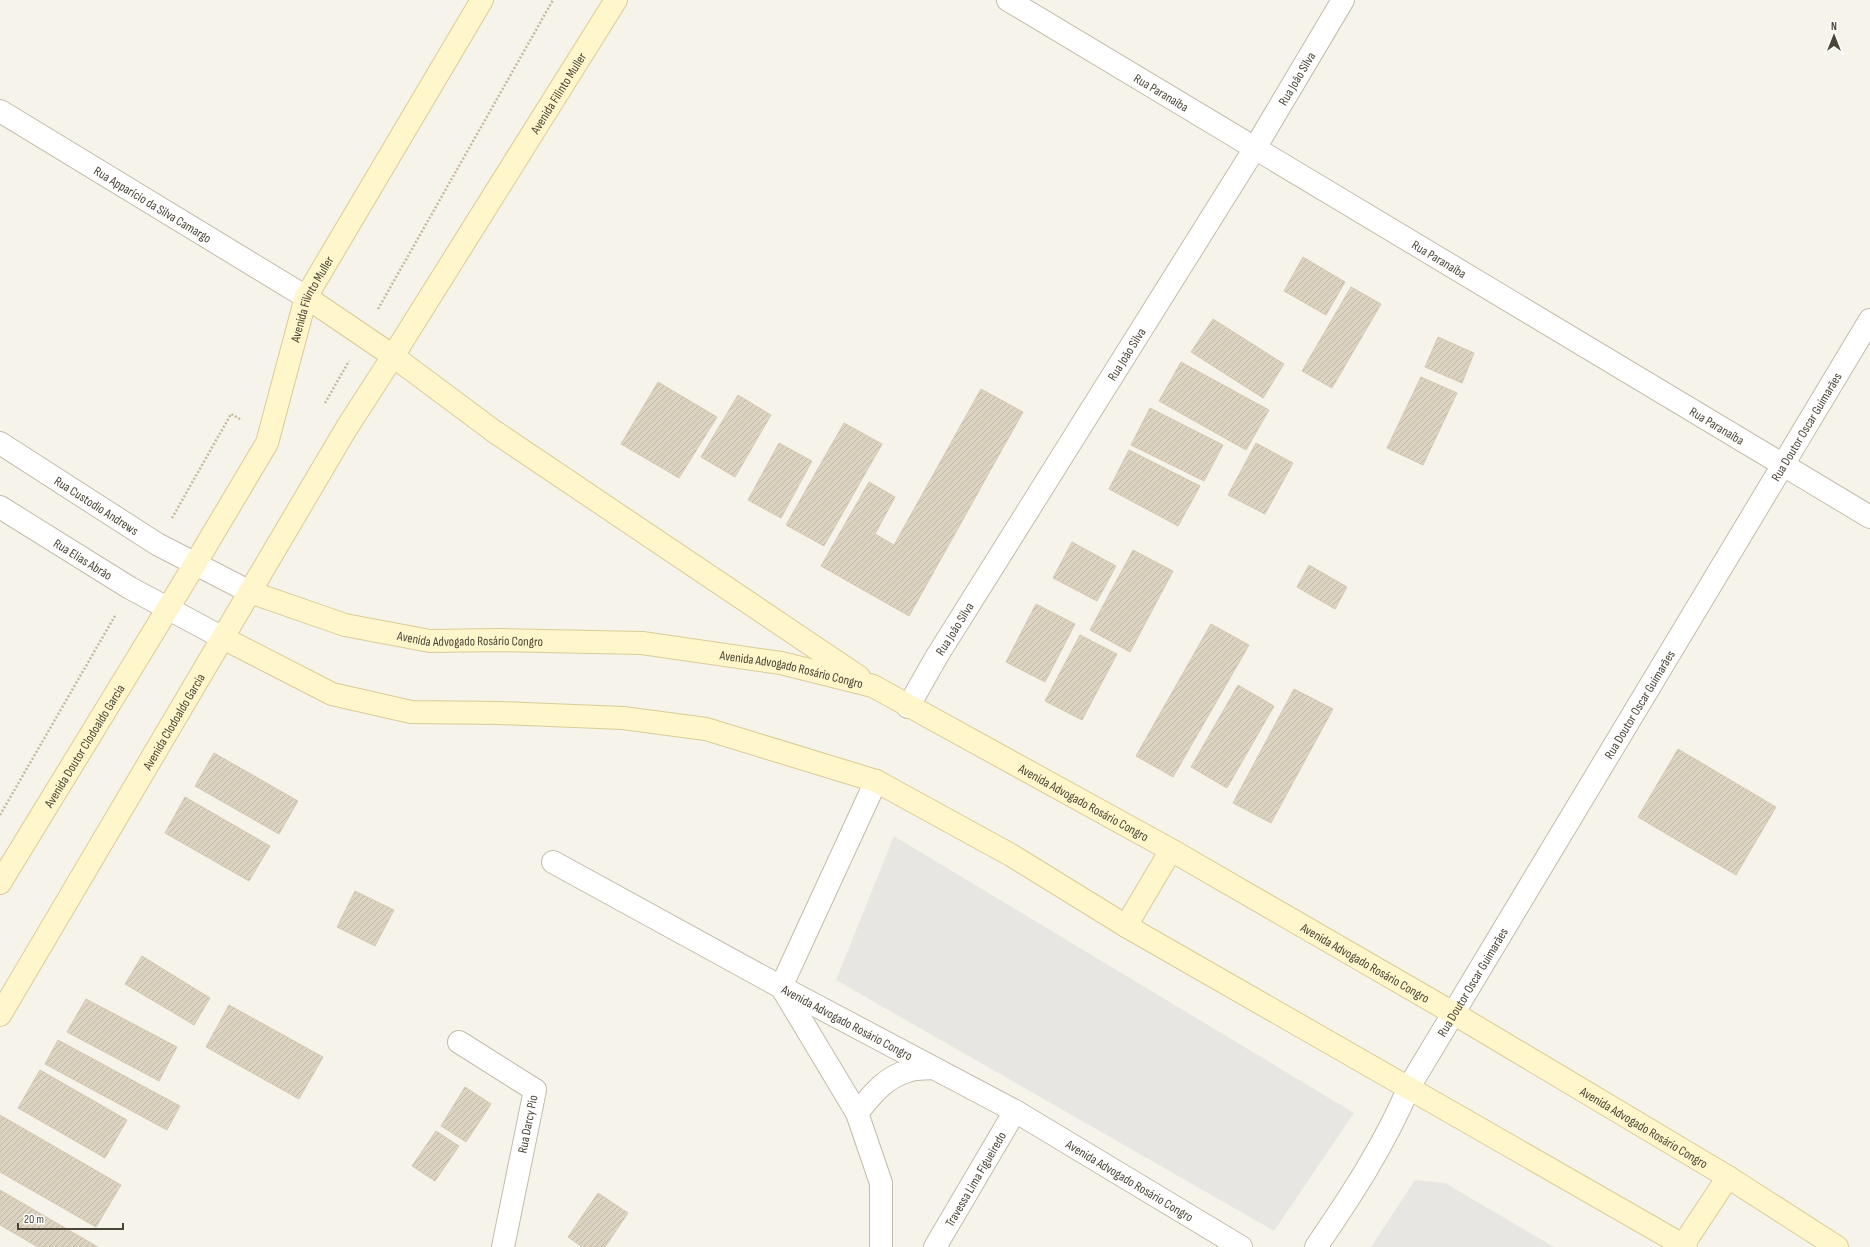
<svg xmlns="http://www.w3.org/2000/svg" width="1870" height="1247" viewBox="0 0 1870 1247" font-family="'Sofia Sans Condensed',sans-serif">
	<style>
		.parking { fill: #e8e6e2 }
		.building { fill: url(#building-hatch); stroke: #d5c9b1 }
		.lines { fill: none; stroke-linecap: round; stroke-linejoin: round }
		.minor-casing { stroke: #c3bcab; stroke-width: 24 }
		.tertiary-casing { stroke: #c3bcab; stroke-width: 24 }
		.secondary-casing { stroke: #dacc96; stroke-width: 24 }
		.path { stroke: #c6ba9b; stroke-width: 2.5; stroke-dasharray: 2 2; stroke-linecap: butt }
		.minor { stroke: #fff; stroke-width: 22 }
		.tertiary { stroke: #fff; stroke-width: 22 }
		.secondary { stroke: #fff6cb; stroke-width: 22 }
		.labels { text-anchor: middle; stroke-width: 3; stroke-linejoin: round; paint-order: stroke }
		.street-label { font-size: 13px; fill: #4b4537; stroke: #fff }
	</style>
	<defs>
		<pattern id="building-hatch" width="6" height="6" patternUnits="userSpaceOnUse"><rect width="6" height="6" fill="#dcd3c1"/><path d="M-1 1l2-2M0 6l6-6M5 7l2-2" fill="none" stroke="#beb6a6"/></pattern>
	</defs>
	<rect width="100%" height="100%" fill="#f6f3ea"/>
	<g class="parking">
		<path d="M894 836 1354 1113 1274 1231 836 980Z"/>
		<path d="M1415 1180 1445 1183 1554 1247H1371Z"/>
	</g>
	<g class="building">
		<path d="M1303 257 1345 282 1326 315 1284 291Z"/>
		<path d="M1351 287 1381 304 1332 388 1302 371Z"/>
		<path d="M1213 319 1284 364 1263 398 1191 352Z"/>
		<path d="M1438 337 1474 353 1462 383 1425 367Z"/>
		<path d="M1181 362 1269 410 1246 450 1159 401Z"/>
		<path d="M1421 377 1457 393 1423 465 1387 448Z"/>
		<path d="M658 382 717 417 679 478 621 444Z"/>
		<path d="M981 389 1023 412 909 616 821 566 869 482 895 497 875 534 894 545Z"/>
		<path d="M738 395 771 415 735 477 701 457Z"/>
		<path d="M1150 408 1223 445 1204 481 1131 445Z"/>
		<path d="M844 423 882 444 824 546 786 525Z"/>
		<path d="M779 443 812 461 781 518 748 500Z"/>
		<path d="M1256 443 1293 463 1265 514 1228 495Z"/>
		<path d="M1129 450 1200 486 1178 526 1109 489Z"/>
		<path d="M1072 542 1116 566 1097 601 1053 578Z"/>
		<path d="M1133 550 1173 571 1130 652 1090 630Z"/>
		<path d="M1309 565 1347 587 1335 609 1297 587Z"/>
		<path d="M1036 604 1075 624 1045 682 1006 662Z"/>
		<path d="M1211 624 1249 645 1173 777 1136 756Z"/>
		<path d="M1080 635 1117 654 1082 720 1045 701Z"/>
		<path d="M1238 685 1274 706 1227 788 1191 767Z"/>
		<path d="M1294 689 1333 709 1271 823 1233 803Z"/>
		<path d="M1678 749 1776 807 1736 875 1638 817Z"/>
		<path d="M214 753 298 801 279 834 195 786Z"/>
		<path d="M185 797 270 846 249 881 165 833Z"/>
		<path d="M355 891 394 910 375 946 337 927Z"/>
		<path d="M142 956 210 998 194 1025 125 984Z"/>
		<path d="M86 999 177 1047 159 1081 67 1032Z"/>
		<path d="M229 1005 323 1057 299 1099 206 1047Z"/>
		<path d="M58 1040 180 1106 167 1130 45 1064Z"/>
		<path d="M40 1070 127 1120 105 1158 18 1108Z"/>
		<path d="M465 1087 491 1104 466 1142 441 1126Z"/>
		<path d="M0 1115 121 1185 96 1227 0 1172Z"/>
		<path d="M436 1131 459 1146 435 1181 412 1166Z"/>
		<path d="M0 1190 98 1247H38L0 1225Z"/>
		<path d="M598 1193 628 1213 605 1247H582L568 1237Z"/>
	</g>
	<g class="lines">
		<g class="minor-casing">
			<g id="minor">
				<path id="s1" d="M1008 0 1870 517"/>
				<path id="s2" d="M908 707 937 656 1255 148 1343 0"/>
				<path id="s3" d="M553 862 781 987 1015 1111 1241 1247"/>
				<path d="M781 987 876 781"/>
				<path d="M782 988 857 1113 881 1183V1247"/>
				<path d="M459 1042 535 1090 503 1247"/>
				<path d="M857 1113C871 1096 885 1077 908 1071 915 1068 925 1069 933 1068"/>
				<path id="s4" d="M935 1247 1015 1111"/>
				<path id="s5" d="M1316 1247C1351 1196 1385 1144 1409 1087L1870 320"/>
			</g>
		</g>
		<g class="tertiary-casing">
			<g id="tertiary">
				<path id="s6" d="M0 111 306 297"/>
				<path id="s7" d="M0 443 157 544 250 592"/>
				<path id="s8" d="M0 507 130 588 223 638"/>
			</g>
		</g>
		<g class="secondary-casing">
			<g id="secondary">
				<path d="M306 297 393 356 495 432 859 677"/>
				<path id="s9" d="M250 592 345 625 430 641 499 640 642 643 781 663 873 686 1171 850 1453 1013 1728 1177 1837 1247"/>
				<path d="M223 638 332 694 411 712 500 713 623 718 706 729 876 781 1011 855 1126 926 1686 1247"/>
				<path id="s10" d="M0 883 195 564 267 443 306 297 482 0"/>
				<path d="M1126 926 1171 850"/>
				<path id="s11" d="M0 1015 346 429 393 356 616 0"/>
				<path d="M1683 1245 1728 1177"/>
			</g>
		</g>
		<g class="path">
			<path d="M378 309 553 0"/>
			<path d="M325 403 349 361"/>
			<path d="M172 518 231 414 242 420"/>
			<path d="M0 815 116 614"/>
		</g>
		<use href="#minor" class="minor"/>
		<use href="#tertiary" class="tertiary"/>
		<use href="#secondary" class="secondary"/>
	</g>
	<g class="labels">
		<g class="street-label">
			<text dy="5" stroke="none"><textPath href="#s2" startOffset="739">Rua João Silva</textPath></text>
			<text dy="5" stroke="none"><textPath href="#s1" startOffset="179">Rua Paranaíba</textPath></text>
			<text dy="5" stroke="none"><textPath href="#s11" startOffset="1078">Avenida Filinto Muller</textPath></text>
			<text dy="5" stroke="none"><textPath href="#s6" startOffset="179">Rua Apparício da Silva Camargo</textPath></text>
			<text dy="5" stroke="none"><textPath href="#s1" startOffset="503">Rua Paranaíba</textPath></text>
			<text dy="5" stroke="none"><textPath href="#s10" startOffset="666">Avenida Filinto Muller</textPath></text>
			<text dy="5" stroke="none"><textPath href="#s2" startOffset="415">Rua João Silva</textPath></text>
			<text dy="5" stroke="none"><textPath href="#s1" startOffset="827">Rua Paranaíba</textPath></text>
			<text dy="5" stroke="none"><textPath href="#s5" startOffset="956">Rua Doutor Oscar Guimarães</textPath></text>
			<text dy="5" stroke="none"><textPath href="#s7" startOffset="115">Rua Custodio Andrews</textPath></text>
			<text dy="5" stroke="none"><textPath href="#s8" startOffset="98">Rua Elias Abrão</textPath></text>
			<text dy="5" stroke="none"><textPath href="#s2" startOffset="91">Rua João Silva</textPath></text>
			<text dy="5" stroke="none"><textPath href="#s9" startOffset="227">Avenida Advogado Rosário Congro</textPath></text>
			<text dy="5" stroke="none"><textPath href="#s9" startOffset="551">Avenida Advogado Rosário Congro</textPath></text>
			<text dy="5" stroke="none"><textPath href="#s5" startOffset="632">Rua Doutor Oscar Guimarães</textPath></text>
			<text dy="5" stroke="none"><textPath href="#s11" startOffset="341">Avenida Clodoaldo Garcia</textPath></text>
			<text dy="5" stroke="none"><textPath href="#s10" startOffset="161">Avenida Doutor Clodoaldo Garcia</textPath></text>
			<text dy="5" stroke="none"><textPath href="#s9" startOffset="875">Avenida Advogado Rosário Congro</textPath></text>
			<text dy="5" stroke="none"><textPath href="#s9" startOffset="1199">Avenida Advogado Rosário Congro</textPath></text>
			<text dy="5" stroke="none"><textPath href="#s5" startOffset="308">Rua Doutor Oscar Guimarães</textPath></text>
			<text dy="5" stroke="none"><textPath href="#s3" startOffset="335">Avenida Advogado Rosário Congro</textPath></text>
			<text transform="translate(527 1124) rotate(-79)" y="5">Rua Darcy Pio</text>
			<text dy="5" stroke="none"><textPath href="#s9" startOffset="1523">Avenida Advogado Rosário Congro</textPath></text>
			<text dy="5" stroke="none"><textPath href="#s4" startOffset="79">Travessa Lima Figueiredo</textPath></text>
			<text dy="5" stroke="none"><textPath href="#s3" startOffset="659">Avenida Advogado Rosário Congro</textPath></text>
		</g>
	</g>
	<g transform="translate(1834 36)" stroke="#ffffff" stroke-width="3" paint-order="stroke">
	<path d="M0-3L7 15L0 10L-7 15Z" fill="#4b4537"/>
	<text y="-6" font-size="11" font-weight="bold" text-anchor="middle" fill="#4b4537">N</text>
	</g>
	<path d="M18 1223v6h105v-6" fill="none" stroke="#4b4537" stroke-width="2"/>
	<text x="24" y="1223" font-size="12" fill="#4b4537" stroke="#ffffff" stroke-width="3" paint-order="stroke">20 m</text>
</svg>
